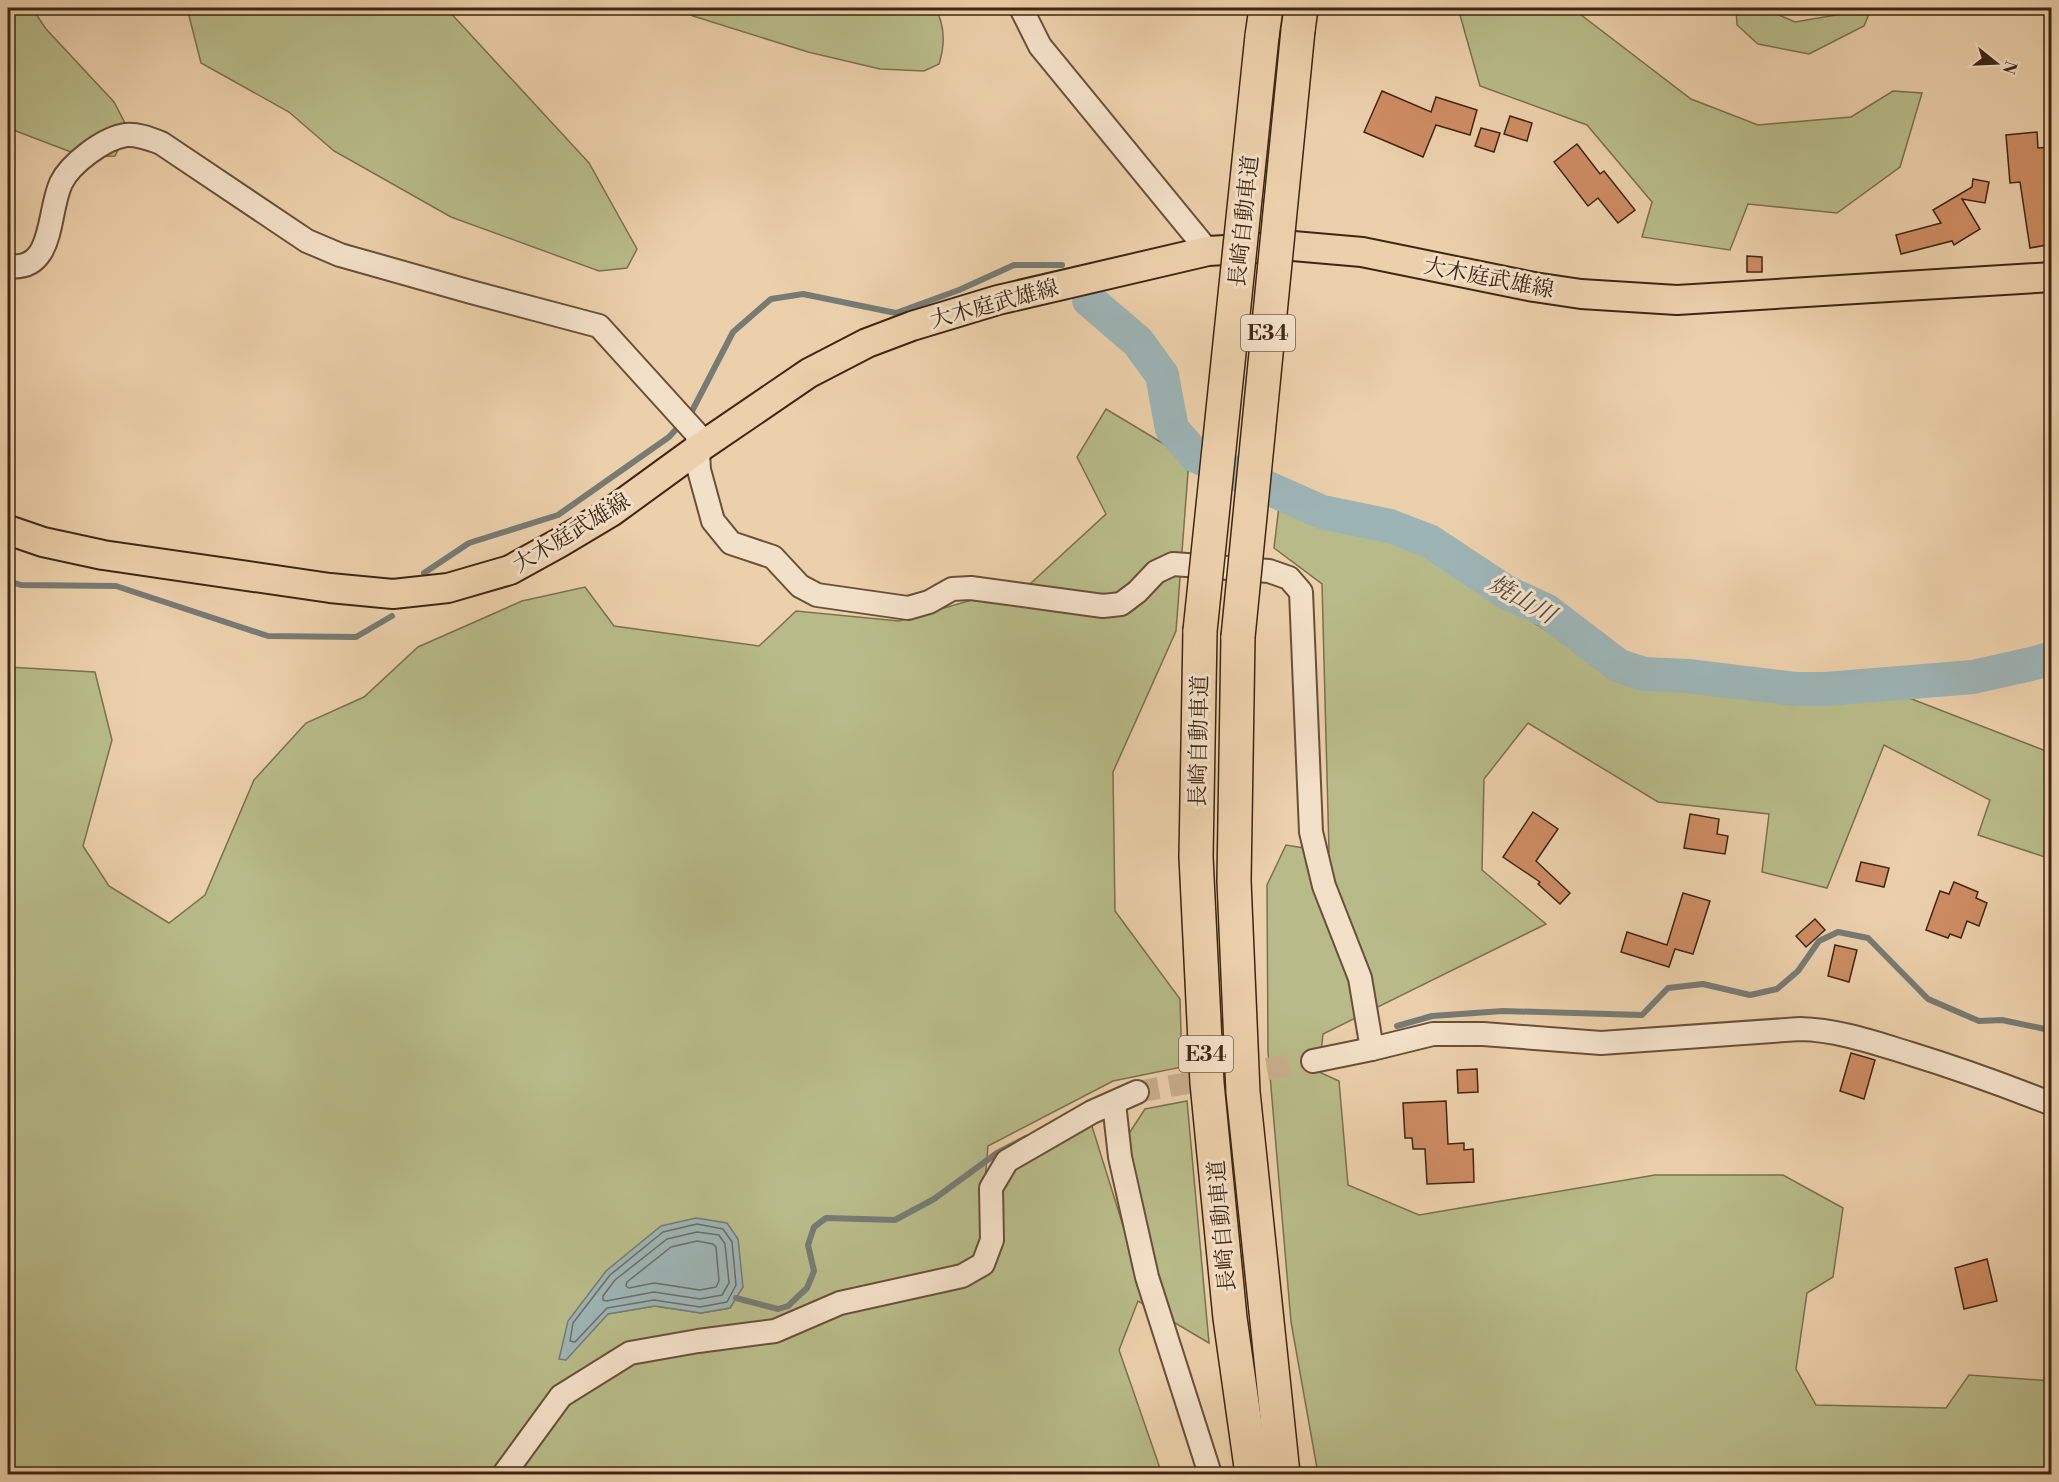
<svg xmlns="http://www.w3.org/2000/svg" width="2059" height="1482" viewBox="0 0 2059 1482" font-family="'Libre Bodoni','Noto Serif JP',serif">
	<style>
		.green { fill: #b8bb89; stroke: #7c704e; stroke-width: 1.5; fill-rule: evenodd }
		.water { fill: #9db4b5; stroke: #777b74; stroke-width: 1.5 }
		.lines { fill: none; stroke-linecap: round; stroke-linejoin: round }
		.shore { stroke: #6e6d64; stroke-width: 1.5 }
		.stream { stroke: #777b74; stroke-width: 6 }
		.river { stroke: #9db4b5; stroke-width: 34 }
		.building { fill: #ce8c63; stroke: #3f2613; stroke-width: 1.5 }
		.minor-tunnel { stroke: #c9ae8d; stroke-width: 22; stroke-dasharray: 22 11; stroke-linecap: butt }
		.minor-casing { stroke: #6a5039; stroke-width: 26 }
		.major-casing { stroke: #3f2613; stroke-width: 32 }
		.highway-casing { stroke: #3f2613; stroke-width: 36 }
		.minor { stroke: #f3e0c8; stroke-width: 22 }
		.major { stroke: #ecd0ab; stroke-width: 28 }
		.highway { stroke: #ecd0ab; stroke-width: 33 }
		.highway-bridge-casing { stroke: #3f2613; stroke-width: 36; stroke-linecap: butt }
		.highway-bridge { stroke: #ecd0ab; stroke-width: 33 }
		.labels { text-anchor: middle; stroke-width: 6; stroke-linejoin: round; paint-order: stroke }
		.shield { fill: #f3e0c8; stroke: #755e49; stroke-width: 1.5 }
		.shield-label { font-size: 21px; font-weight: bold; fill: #3f2613 }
		.street-label { font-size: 22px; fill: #3f2613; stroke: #f3e0c8 }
		.water-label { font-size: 24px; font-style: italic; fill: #564a3c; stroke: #f3e0c8 }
	</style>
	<rect width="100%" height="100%" fill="#ecd0ab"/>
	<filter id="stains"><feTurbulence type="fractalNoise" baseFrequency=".00333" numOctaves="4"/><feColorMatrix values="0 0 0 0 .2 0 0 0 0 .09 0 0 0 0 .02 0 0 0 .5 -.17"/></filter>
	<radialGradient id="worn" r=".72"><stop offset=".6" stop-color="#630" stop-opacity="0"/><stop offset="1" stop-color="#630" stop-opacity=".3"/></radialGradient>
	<g class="green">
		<path d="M8 8H32L46 29 114 102 128 129 115 156 84 157 8 128Z"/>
		<path d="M187 8H446L589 163 637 249 627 268 599 271 451 217 334 151 289 112 201 63Z"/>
		<path d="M676 8H935C945 25 945 45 939 64L924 71 880 69 808 52 693 16Z"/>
		<path d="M1458 8H1572L1691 99 1758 125 1851 117 1893 91 1922 93 1900 167 1837 213 1748 204 1730 250 1642 237 1652 202 1587 125 1480 86Z"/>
		<path d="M1736 8H1763L1795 22 1871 9 1864 26 1809 54 1758 44 1737 25Z"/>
		<path d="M1106 409 1189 459 1176 631 1113 772 1115 911 1180 999 1182 1067 1113 1081 988 1146 981 1228 997 1189 1011 1167 1090 1120 1125 1232 1143 1231 1128 1135 1145 1109 1187 1101 1209 1343 1138 1301 1119 1350 1162 1474H8V667L95 672 112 740 83 846 109 886 169 923 205 895 254 780 306 723 364 697 418 647 522 601 585 587 614 626 759 646 796 611 899 621 1031 583 1106 514 1077 457ZM738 1240 742 1287 730 1308 701 1313 655 1306 607 1314Z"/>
		<path d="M1279 506 1400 537 1619 677 1822 701 1904 696 2051 753V859L1978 835 1990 800 1884 745 1827 888 1762 872 1769 814 1658 802 1528 723 1484 779 1482 870 1546 924 1323 1034 1319 1072 1339 1081 1348 1185 1419 1215 1655 1175H1783L1843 1208 1833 1277 1807 1293 1796 1369 1816 1405 1946 1408 1969 1375 2051 1381V1474H1318L1291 1322 1268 1052 1267 885 1286 845 1329 852 1322 584 1274 548Z"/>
	</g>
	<path class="water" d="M696 1218 727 1223 738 1239 743 1287 730 1308 701 1313 655 1306 608 1314 566 1360 559 1359 568 1321 606 1271 661 1226Z"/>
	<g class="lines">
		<g class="shore">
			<path d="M697 1224 723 1229 732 1242 736 1285 727 1302 700 1307 654 1300 607 1308 575 1342 570 1341 573 1323 610 1275 663 1232Z"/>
			<path d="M697 1232 719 1235 725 1244 729 1283 722 1295 700 1299 654 1292 606 1301 603 1300V1296L615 1280 667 1239Z"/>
			<path d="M697 1241 713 1244 716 1247 719 1281 716 1287 700 1290 654 1283 629 1288 626 1286 627 1282 671 1247Z"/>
		</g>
		<g class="stream">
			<path d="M424 573 469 543 558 515 669 437 691 413 733 332 771 299 803 294 896 313 959 290 1014 265H1062"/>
			<path d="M8 581 21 585 116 586 268 636 356 637 392 616"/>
			<path d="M1397 1026 1432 1016 1503 1011 1642 1015 1668 988 1703 984 1750 995 1777 989 1798 971 1819 941 1838 932 1868 938 1928 999 1979 1021 2002 1020 2045 1029H2052"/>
			<path d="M736 1298 778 1309 788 1306 807 1288 814 1271 808 1245 814 1227 826 1218 895 1220 934 1199 997 1153 1026 1138"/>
		</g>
		<path class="river" d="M1089 300 1138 342 1162 375 1172 429 1196 456 1322 512 1390 526 1429 541 1506 592 1547 611 1619 666 1644 674 1688 676 1795 689H1826L1973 677 2035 663 2052 658"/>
	</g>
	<g class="building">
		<path d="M1382 91 1431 112 1436 97 1477 110 1470 135 1436 125 1423 157 1364 132Z"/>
		<path d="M1510 116 1532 123 1527 141 1504 134Z"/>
		<path d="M1481 128 1500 133 1494 152 1475 146Z"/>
		<path d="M2037 132 2038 148 2052 147V244L2030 248 2020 182 2010 183 2006 135Z"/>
		<path d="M1577 144 1600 174 1604 171 1635 210 1618 223 1598 198 1588 206 1554 162Z"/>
		<path d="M1973 179 1989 182 1985 203 1962 199 1980 229 1954 245 1952 241 1901 254 1896 235 1941 223 1933 210 1972 187Z"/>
		<path d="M1747 256 1762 257V272H1747Z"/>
		<path d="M1533 812 1558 829 1536 861 1570 893 1560 904 1538 884 1540 882 1503 857Z"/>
		<path d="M1690 814 1719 819 1717 834 1728 836 1725 854 1684 848Z"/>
		<path d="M1861 862 1889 868 1884 887 1856 881Z"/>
		<path d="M1954 882 1978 892 1976 898 1987 903 1979 926 1967 921 1961 938 1950 934 1948 938 1926 930 1940 891 1949 894Z"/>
		<path d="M1683 893 1710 901 1693 954 1675 949 1669 967 1621 952 1627 932 1667 945Z"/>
		<path d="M1815 919 1825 930 1806 947 1796 936Z"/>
		<path d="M1835 945 1857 950 1849 982 1828 976Z"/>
		<path d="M1851 1053 1875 1060 1864 1099 1840 1091Z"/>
		<path d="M1477 1069 1478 1092 1458 1093 1457 1070Z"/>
		<path d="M1446 1101 1448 1144 1464 1143V1150L1473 1149 1474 1182 1427 1184 1425 1149H1413L1412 1138H1405L1403 1103Z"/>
		<path d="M1987 1259 1997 1301 1964 1309 1955 1268Z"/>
	</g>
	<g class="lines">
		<path class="minor-tunnel" d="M1137 1092 1313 1061"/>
		<g class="minor-casing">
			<g id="minor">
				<path d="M1021 8 1040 46 1208 251"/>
				<path d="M8 266C55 272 47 213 61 183 70 164 104 138 126 135 139 134 150 139 161 143L307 241 340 255 471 292 599 326 697 434 699 470 713 521 731 543 773 557 800 586 817 595 908 608 929 602 952 589 971 588 1103 606 1121 604 1137 592 1156 572 1173 564 1269 571 1289 578 1301 592 1311 832 1324 886 1360 978 1372 1049"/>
				<path d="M1313 1061 1372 1049 1433 1034H1483L1601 1043 1800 1029C1838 1030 1872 1042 1908 1053 1957 1068 2004 1085 2052 1104"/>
				<path d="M1114 1103 1120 1157 1147 1277 1210 1474"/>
				<path d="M504 1474 561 1396 630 1353 698 1341 775 1331 840 1303 962 1276 983 1264 992 1240 991 1188 1007 1161 1092 1112 1137 1092"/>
			</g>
		</g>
		<g class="major-casing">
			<path id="major" d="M8 530 43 542 103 555 330 588 393 594 448 588 510 570 559 543 611 512 699 448 809 373 867 343 912 326 998 300 1208 251 1293 246 1362 252 1534 287 1581 294 1677 300 2052 277"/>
		</g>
		<g class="highway-casing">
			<g id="highway">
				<path d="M1298 30 1301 8"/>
				<path d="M1262 36 1266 8"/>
				<path d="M1200 631 1196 857 1207 1083 1230 1318 1252 1474"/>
				<path d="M1238 637 1234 881 1243 1092 1283 1474"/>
			</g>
		</g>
		<use href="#minor" class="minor"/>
		<use href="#major" class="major"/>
		<use href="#highway" class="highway"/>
		<g class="highway-bridge-casing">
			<g id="highway-bridge">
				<path d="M1200 631 1262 36"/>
				<path d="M1238 637 1298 30"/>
			</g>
		</g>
		<use href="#highway-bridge" class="highway-bridge"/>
	</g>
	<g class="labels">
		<g class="shield">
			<rect x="1241" y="315" width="54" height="36" rx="4.5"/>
			<rect x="1179" y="1036" width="54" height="36" rx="4.5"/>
		</g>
		<g class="shield-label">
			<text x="1268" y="340">E34</text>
			<text x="1206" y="1061">E34</text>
		</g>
		<g class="street-label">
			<text transform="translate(1243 221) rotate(-84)" y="8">長崎自動車道</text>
			<text transform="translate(1489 277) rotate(11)" y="8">大木庭武雄線</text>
			<text transform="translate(994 303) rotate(-15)" y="8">大木庭武雄線</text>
			<text transform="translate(571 532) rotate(-31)" y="8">大木庭武雄線</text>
			<text transform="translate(1198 741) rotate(-89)" y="8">長崎自動車道</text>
			<text transform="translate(1221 1226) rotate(-95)" y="8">長崎自動車道</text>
		</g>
		<g class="water-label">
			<text transform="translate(1522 599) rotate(30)" y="8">焼山川</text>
		</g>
	</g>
	<rect width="2059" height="1482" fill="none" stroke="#ecd0ab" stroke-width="30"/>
	<rect x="9" y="9" width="2041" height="1464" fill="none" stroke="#3f2613" stroke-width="3"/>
	<rect x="15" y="15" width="2029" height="1452" fill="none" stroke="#3f2613" stroke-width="1.5"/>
	<g transform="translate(1996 63) rotate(108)" stroke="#f3e0c8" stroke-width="4.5" paint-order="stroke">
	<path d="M0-4.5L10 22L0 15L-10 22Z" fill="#3f2613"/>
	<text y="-9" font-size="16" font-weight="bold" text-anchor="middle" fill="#3f2613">N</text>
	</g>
	<rect width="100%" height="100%" filter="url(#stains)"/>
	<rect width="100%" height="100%" fill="url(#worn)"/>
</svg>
